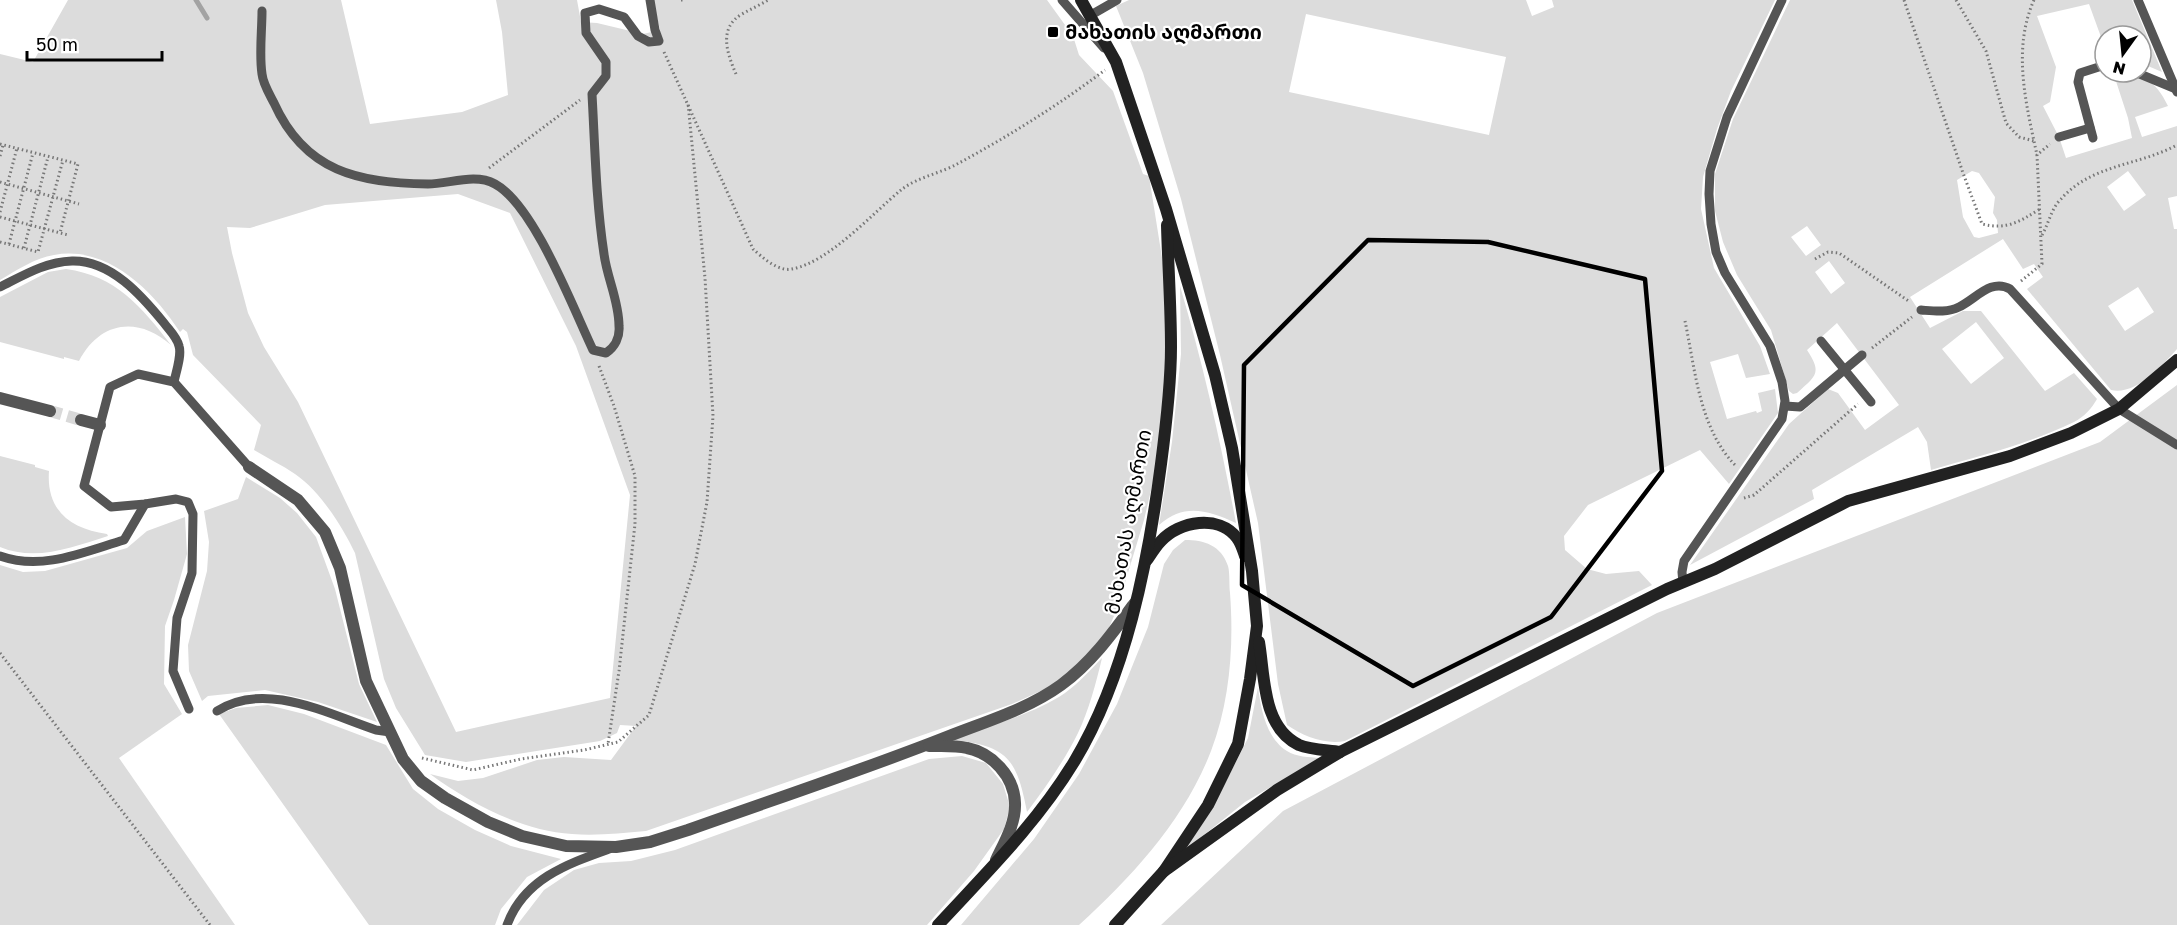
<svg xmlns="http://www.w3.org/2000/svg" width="2177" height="925" viewBox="0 0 2177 925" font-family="'Golos Text','Noto Sans Georgian',sans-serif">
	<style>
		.green { fill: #dcdcdc; fill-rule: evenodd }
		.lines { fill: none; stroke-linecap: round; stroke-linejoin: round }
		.stream { stroke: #a3a3a3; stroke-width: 5 }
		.street-tunnel { stroke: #d9d9d9; stroke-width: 12; stroke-dasharray: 12 6; stroke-linecap: butt }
		.path { stroke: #777; stroke-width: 3; stroke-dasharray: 1.5 3; stroke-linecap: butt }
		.lane { stroke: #555; stroke-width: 9 }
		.street { stroke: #555; stroke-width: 12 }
		.secondary { stroke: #222; stroke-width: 12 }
		.marked { fill: none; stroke: #000; stroke-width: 4.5; stroke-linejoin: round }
		.poi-dot { fill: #000; stroke: #fff; stroke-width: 2 }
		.labels { text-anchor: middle; stroke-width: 4.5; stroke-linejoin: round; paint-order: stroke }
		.poi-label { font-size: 20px; font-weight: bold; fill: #000; stroke: #fff; text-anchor: start }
		.street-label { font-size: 20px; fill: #000; stroke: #fff }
	</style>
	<rect width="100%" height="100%" fill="#fff"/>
	<g class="green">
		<path d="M68 0H341L370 124 462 112 508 95 502 32 496 0H577L581 22 597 23 643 34 660 30 653 0H1047L1073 36 1079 55 1113 91 1143 174 1149 176 1163 264 1168 347 1156 469 1144 520 1117 609 1105 637 1081 665 1054 685 1012 704 646 831C621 833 597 836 572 834 521 831 470 803 430 774L458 781 483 778 537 760 564 757 611 760 636 726 620 725 617 733 600 741 466 762 425 755 396 708 384 679 355 553C342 526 320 491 295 474 282 465 267 458 254 450L261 425 193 355 187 332 183 329 180 332C153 291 108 245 54 255 35 258 17 270 0 280V54L33 62ZM458 194 510 213 576 346 630 495 610 698 456 732 298 402 264 347 248 313 232 253 227 227 250 228 325 205Z"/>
		<path d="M1129 0H1526L1532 16 1554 7 1552 0H1775L1731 91 1717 129 1703 177 1701 209 1714 268 1760 346 1770 374 1746 378 1738 354 1710 362 1727 419 1756 411 1757 413 1762 411 1758 393 1775 389 1778 413 1729 484 1700 450 1588 505 1564 536 1565 550 1587 569 1606 574 1639 571 1652 585 1345 741C1325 745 1303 736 1287 725L1278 684 1258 523 1220 355 1181 199 1143 73 1116 6ZM1306 14 1506 57 1489 135 1289 92Z"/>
		<path d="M1790 0H2132L2162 72 2141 63V36H2105V48L2089 4 2037 16 2056 67 2050 102 2043 106 2059 137 2066 158 2132 138 2128 118 2113 72C2142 74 2155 79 2168 106L2135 117 2142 137 2177 126V196L2168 198 2174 229H2177V349C2162 366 2135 396 2111 390L2027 289 2043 277 2034 264 2023 269 2003 239 1910 297 1930 328 1963 311H1981L2045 391 2074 373 2097 399C2092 408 2084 417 2074 422 2029 444 1979 456 1931 470L1927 442 1918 427 1812 490 1814 499 1690 565 1789 424 1828 389 1838 393 1865 430 1899 405 1837 323 1807 350C1823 374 1815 376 1797 393L1793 394 1789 391 1771 330 1737 275 1723 242 1715 211V174L1733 119ZM1972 171 1979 173 1995 197 1993 213 1997 220 1998 233 1979 238 1974 237 1963 217 1957 180ZM2128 171 2146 195 2124 211 2107 187ZM1807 226 1821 245 1806 256 1791 237ZM1829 261 1845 283 1831 294 1815 272ZM2138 287 2154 312 2125 331 2108 306ZM1976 322 2004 358 1971 384 1942 349Z"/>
		<path d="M66 269C116 276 141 306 171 345 138 316 100 321 79 361L64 357V359L0 342V297L48 272Z"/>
		<path d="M1180 286C1203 364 1221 443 1236 523 1207 510 1184 503 1159 525L1172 442 1181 354Z"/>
		<path d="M2177 385V925H1161L1283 811 1657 613 2100 442Z"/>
		<path d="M0 456 35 465V467L49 471C46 511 71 529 107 534L108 536C73 547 36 562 0 547Z"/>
		<path d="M246 477 280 498 297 513 316 537 335 589 359 684 377 722 318 702 265 690 208 696 202 701 189 671 188 645 207 571 209 542 204 511 238 499Z"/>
		<path d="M185 517 187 554 174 600 165 626 164 684 182 714 119 758 235 925H0V565L23 572 45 571 127 548 147 531Z"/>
		<path d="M1185 540C1204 540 1221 545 1228 566 1230 573 1229 585 1230 593 1234 645 1230 702 1211 751 1185 819 1132 877 1079 925H961L1034 839 1079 774 1117 704 1148 627 1164 564 1173 550Z"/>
		<path d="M1102 658C1096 683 1089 710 1078 733 1064 761 1046 787 1027 812 1016 754 1005 746 948 739 986 726 1031 716 1065 693 1079 683 1090 670 1102 658Z"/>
		<path d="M1258 687C1261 709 1266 738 1287 751 1296 757 1309 757 1320 758L1245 802 1184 851 1211 811 1248 738Z"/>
		<path d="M268 705 304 714 386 745 413 789 438 809 475 830 511 846 561 859 527 877 501 909 495 925H369L219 714 236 708Z"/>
		<path d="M962 756 986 763 1003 784 1010 807 1004 829 974 871 927 925H517L544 890 574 870 599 863 631 861 675 850 929 759Z"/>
	</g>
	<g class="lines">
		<path class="stream" d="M196 0 207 18"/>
		<path class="street-tunnel" d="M50 411 81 420"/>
		<g class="path">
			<path d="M681 0H685"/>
			<path d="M1904 0 1963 173 1982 224C2007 230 2019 222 2040 209"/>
			<path d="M1956 0 1986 51 2006 123 2019 137 2034 141"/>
			<path d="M2034 0C2012 49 2026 104 2037 155"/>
			<path d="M664 52 753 249C762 257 778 272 792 269 829 262 872 214 901 190 917 177 942 173 959 163 1009 136 1060 104 1105 70"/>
			<path d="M736 74C727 53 718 28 742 14 751 9 760 5 768 0"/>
			<path d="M0 144 78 164 60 233"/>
			<path d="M0 156 3 145"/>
			<path d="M489 168 580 100"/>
			<path d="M0 182 79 204"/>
			<path d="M0 212 17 148"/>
			<path d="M0 217 68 235"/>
			<path d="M2042 235C2049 223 2051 209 2061 199 2092 164 2138 166 2177 145"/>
			<path d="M0 242 38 252 63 160"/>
			<path d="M9 244 33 153"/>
			<path d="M24 248 48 157"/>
			<path d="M1815 259 1828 252 1839 253 1910 302"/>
			<path d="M2021 281 2042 264 2037 155 2050 144"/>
			<path d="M1685 321C1695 368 1699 428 1735 465"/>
			<path d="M1872 348 1912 317"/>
			<path d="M599 366 614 406 635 476V524L619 671 608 744"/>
			<path d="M1744 498 1754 495 1858 404"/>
			<path d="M0 653 210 925"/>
			<path d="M422 758 473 770 521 759 584 750 618 742 649 715 695 564 707 502 713 416 705 278 688 103"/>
		</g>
		<g class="lane">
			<path d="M1062 0 1104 48"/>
			<path d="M2138 0 2177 92"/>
			<path d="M262 11C262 31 259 54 262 74 263 84 270 95 274 103 305 172 359 183 428 184 449 184 475 173 495 184 534 205 573 308 593 350L606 353C615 347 620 337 619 326 619 301 607 278 604 254 596 201 595 148 592 94L606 76V62L586 33 585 13 599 9 624 17 638 36 649 42 659 41 655 30 650 0"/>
			<path d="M1091 15 1117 0"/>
			<path d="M2135 72 2176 89"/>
			<path d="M2059 137 2090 128"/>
			<path d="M2093 138 2078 82 2080 73 2105 65"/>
			<path d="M0 287C24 275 45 262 72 261 111 260 142 296 164 323 169 330 177 337 179 346 182 355 176 372 174 382"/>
			<path d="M1921 310C1934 311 1947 313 1959 307 1976 299 1991 278 2010 289L2119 409 2177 445"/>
			<path d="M1821 341 1871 402"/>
			<path d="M1785 406 1800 407 1862 355"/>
			<path d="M0 556C42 571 84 552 124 540L145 504"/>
			<path d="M1683 583 1682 572 1684 561 1782 419 1785 401 1782 382 1770 346 1725 273 1716 252 1711 224 1709 194 1710 171 1727 117 1782 0"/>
			<path d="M189 709 173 671 177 618 192 573 193 514 188 502 176 499 145 504 111 507 84 486 110 387 138 374 174 382 249 467"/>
			<path d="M217 711C265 680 328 714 376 730L390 732"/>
			<path d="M507 925C524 879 567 864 609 849"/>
		</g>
		<g class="street">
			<path d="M0 398 50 411"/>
			<path d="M81 420 100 425"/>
			<path d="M249 467 298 500 325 532 340 568 366 681 403 759 421 781 445 798 488 822 522 836 566 846 616 847 650 842 688 830C775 799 863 770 949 736 987 721 1028 709 1061 685 1091 663 1112 634 1134 604"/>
			<path d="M929 746C941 746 955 745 967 748 992 753 1014 776 1015 803 1016 823 1004 843 996 860"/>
		</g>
		<g class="secondary">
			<path d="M1081 0 1116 62 1166 209 1215 375 1232 448 1252 571 1257 626 1250 679 1238 744 1208 805 1164 871 1115 925"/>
			<path d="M1147 560C1151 554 1156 546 1161 541 1179 521 1219 514 1237 538 1241 543 1243 550 1245 556"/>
			<path d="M1259 642C1265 677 1262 727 1299 745 1311 750 1328 750 1340 752"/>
			<path d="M1164 871 1277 790 1340 752 1667 589 1715 569 1848 501 2010 456 2071 433 2119 409 2177 360"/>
			<path d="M938 925C986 873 1037 823 1074 762 1126 676 1148 563 1161 464 1166 426 1171 386 1171 347 1171 306 1168 265 1167 225"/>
		</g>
	</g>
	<path class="marked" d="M1368 240 1488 242 1645 279 1662 471 1551 617 1413 686 1242 585 1244 365Z"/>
	<rect class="poi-dot" x="1047" y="26" width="12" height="12" rx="3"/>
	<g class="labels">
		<g class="poi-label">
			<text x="1065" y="39">მახათის აღმართი</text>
		</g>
		<g class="street-label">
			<text transform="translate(1128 522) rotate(-80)" y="7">მახათას აღმართი</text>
		</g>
	</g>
	<g transform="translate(2123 54) rotate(195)"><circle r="28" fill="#ffffff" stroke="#999999" stroke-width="1.5"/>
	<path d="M0-4.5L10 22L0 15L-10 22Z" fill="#000000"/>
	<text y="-9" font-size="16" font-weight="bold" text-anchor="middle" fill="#000000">N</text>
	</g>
	<path d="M27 51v9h135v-9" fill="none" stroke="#000000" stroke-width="3"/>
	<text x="36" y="51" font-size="18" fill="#000000" stroke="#ffffff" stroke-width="4.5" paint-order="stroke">50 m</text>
</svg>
